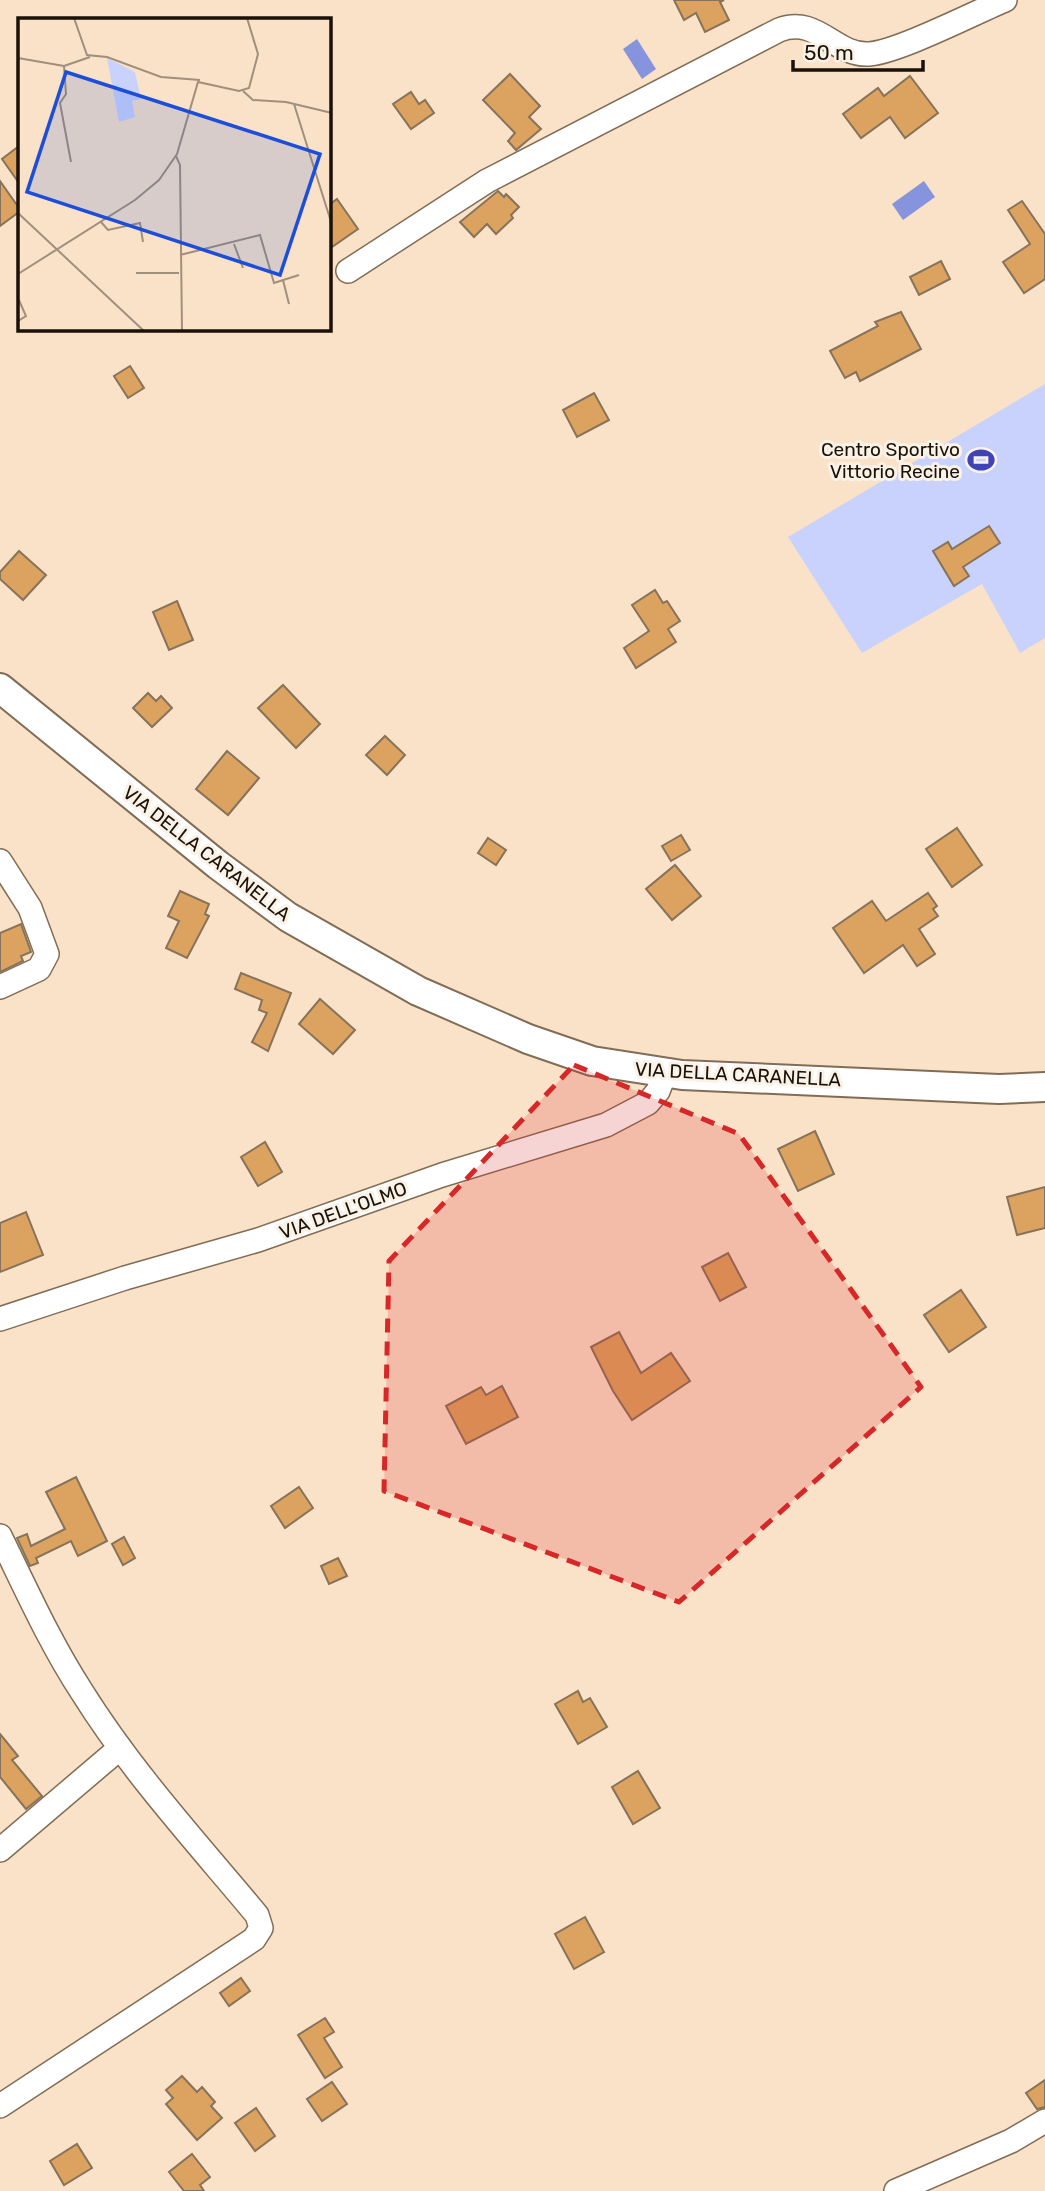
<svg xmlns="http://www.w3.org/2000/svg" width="1045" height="2191" viewBox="0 0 1045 2191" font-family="Rubik,sans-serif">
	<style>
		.green { fill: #c8d2fd }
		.water { fill: #8594dc }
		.building { fill: #dca360; stroke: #87725a; stroke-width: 2 }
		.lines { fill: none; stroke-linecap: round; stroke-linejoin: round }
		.minor-casing { stroke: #816c55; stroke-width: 26 }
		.major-casing { stroke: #816c55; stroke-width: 32 }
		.minor { stroke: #fff; stroke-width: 23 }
		.major { stroke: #fff; stroke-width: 28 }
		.marked { fill: #d62828; fill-opacity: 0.2; stroke: #d62828; stroke-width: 5; stroke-dasharray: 14 9; stroke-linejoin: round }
		.labels { text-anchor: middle; stroke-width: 6; stroke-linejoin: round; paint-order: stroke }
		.poi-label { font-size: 19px; fill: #1a1209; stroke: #fbf2e7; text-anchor: end }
		.street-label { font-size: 19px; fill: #1a1209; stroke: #fbf2e7 }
		.inset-road { fill: none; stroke: #a08f7c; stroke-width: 2 }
		.view { fill: #1d4ed8; fill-opacity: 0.15; stroke: #1d4ed8; stroke-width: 3.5 }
		.inset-edge { fill: none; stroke: #1a1209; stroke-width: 3.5 }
	</style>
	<rect width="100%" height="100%" fill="#fae2c8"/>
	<path class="green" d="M1045 384V638L1020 653 982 584 862 653 788 537Z"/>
	<g class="water">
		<path d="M637 39 656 69 642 79 623 49Z"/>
		<path d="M924 181 935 197 903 220 892 204Z"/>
	</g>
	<g class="building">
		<path d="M674 0H724L720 2 729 20 705 32 696 13 684 20Z"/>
		<path d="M510 74 540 106 529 117 541 129 516 150 508 141 515 133 483 100Z"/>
		<path d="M910 76 938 113 905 138 890 117 861 138 843 114 878 88 884 96Z"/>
		<path d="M411 92 419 104 425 100 434 113 411 129 393 104Z"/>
		<path d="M19 146V183L2 159Z"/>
		<path d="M0 181 19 208V212L0 226Z"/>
		<path d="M498 191 504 197 506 194 519 207 511 215 513 218 496 234 487 224 474 237 460 222Z"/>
		<path d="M337 199 358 229 329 249V205Z"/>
		<path d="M1022 201 1045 234V279L1024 293 1003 262 1030 244 1008 210Z"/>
		<path d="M941 261 950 279 919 295 910 277Z"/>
		<path d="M901 312 921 349 860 381 856 372 845 378 830 351 878 326 875 322Z"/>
		<path d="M130 366 144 388 128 398 114 376Z"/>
		<path d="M594 393 609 420 577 437 563 410Z"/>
		<path d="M989 526 1000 543 963 567 969 576 954 586 933 551 948 542 952 549Z"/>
		<path d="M19 551 46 575 23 600 0 579V572Z"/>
		<path d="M655 590 663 603 667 601 680 621 668 629 676 642 636 668 624 648 649 631 632 605Z"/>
		<path d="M177 601 193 640 169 650 153 612Z"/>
		<path d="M283 685 320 724 296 748 258 708Z"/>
		<path d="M148 693 156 701 161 696 172 708 152 727 133 708Z"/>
		<path d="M385 736 405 755 387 775 366 755Z"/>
		<path d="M227 751 259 778 228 815 196 789Z"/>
		<path d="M957 828 982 865 952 887 926 849Z"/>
		<path d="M681 835 690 850 671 861 662 846Z"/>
		<path d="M488 838 506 850 496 865 478 853Z"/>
		<path d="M675 865 701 896 672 920 646 889Z"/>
		<path d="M180 891 209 904 205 914 209 916 187 958 166 948 179 921 168 916Z"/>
		<path d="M928 893 937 906 933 909 938 916 919 929 935 954 917 966 903 945 864 973 833 928 872 901 886 921Z"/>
		<path d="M21 924 31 952 21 956 23 961 0 972V933Z"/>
		<path d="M241 973 291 993 268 1051 252 1042 267 1013 259 1010 262 1000 235 989Z"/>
		<path d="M320 999 355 1030 333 1054 299 1024Z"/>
		<path d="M815 1131 834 1174 798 1191 778 1149Z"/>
		<path d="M265 1142 282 1172 258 1186 241 1157Z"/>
		<path d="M1045 1187V1228L1017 1235 1007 1197Z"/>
		<path d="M26 1212 43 1255 0 1272V1223Z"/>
		<path d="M728 1253 746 1287 720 1301 702 1267Z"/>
		<path d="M961 1290 986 1327 949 1352 924 1315Z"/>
		<path d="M619 1332 641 1373 671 1353 690 1381 632 1420 613 1391 591 1347Z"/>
		<path d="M502 1386 518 1417 466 1444 446 1406 481 1387 486 1395Z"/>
		<path d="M76 1477 107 1541 78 1556 71 1541 36 1558 38 1563 30 1566 17 1538 27 1534 31 1546 65 1529 46 1492Z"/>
		<path d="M299 1487 313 1508 285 1528 271 1506Z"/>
		<path d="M124 1537 135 1558 123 1565 112 1544Z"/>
		<path d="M338 1558 347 1576 329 1584 321 1566Z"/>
		<path d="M578 1691 583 1702 590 1698 607 1727 578 1744 555 1704Z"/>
		<path d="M0 1734 18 1756 12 1760 42 1796 26 1809 0 1777Z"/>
		<path d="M638 1771 660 1808 633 1824 612 1787Z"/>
		<path d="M585 1917 604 1952 574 1969 555 1934Z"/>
		<path d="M241 1978 250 1991 229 2006 220 1993Z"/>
		<path d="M325 2018 334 2032 324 2038 342 2067 325 2078 298 2035Z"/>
		<path d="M182 2076 197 2092 202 2087 215 2102 211 2106 222 2118 197 2140 166 2104 173 2098 166 2090Z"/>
		<path d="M1045 2080V2107L1037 2109 1026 2093Z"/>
		<path d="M332 2082 347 2104 322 2121 307 2099Z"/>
		<path d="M256 2108 275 2136 255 2151 235 2123Z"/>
		<path d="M77 2144 92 2168 64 2185 50 2161Z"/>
		<path d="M192 2154 210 2177 200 2185 204 2191H184L169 2172Z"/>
	</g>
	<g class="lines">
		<g class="minor-casing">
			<g id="minor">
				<path d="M348 271 487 181 779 30C817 15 834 56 869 54 898 52 974 13 1005 0"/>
				<path d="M0 861 30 908 47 954 39 969 0 987"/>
				<path d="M0 1319 125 1278 258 1240 442 1175 606 1125 648 1103 658 1091 665 1073"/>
				<path d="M0 1536C26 1589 50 1643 82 1692 132 1772 197 1843 257 1915L261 1928 254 1939 0 2106"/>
				<path d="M0 1850 120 1748"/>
				<path d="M896 2191 1011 2141 1045 2121"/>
			</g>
		</g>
		<g class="major-casing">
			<path id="major" d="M0 688 218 865 288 917 418 991 528 1039 592 1061 682 1075 999 1089 1045 1087"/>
		</g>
		<use href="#minor" class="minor"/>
		<use href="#major" class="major"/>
	</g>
	<path class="marked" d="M574 1065 739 1134 921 1387 679 1602 384 1491 389 1261Z"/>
	<defs>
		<g id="stadium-bare" transform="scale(2.1)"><path d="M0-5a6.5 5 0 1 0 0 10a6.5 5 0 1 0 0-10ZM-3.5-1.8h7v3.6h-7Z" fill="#3e44b8" stroke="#fbf2e7" stroke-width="2.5" paint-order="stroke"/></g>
	</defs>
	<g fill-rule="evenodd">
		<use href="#stadium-bare" x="981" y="460"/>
	</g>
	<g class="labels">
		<g class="poi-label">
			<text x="960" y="456">Centro Sportivo<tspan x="960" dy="22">Vittorio Recine</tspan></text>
		</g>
		<g class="street-label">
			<text transform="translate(207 853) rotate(38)" y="7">VIA DELLA CARANELLA</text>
			<text transform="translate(738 1074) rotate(3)" y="7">VIA DELLA CARANELLA</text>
			<text transform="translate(343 1210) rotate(-20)" y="7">VIA DELL'OLMO</text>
		</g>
	</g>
	<g transform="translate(18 18)">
		<rect width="313" height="313" fill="#fae2c8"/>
		<path d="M89 40 117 54 123 81 114 83 117 99 101 104Z" fill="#c8d2fd"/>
		<path class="inset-road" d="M56 0 69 37 89 39 143 59 182 62M0 40 46 48M225 73 235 82 268 84 314 95M276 86 314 207M158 138 162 147 164 313M53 144 42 85 48 76 46 48 72 39M0 195 126 313M83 204 90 212 122 205 125 224M216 226 225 250M162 237 242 217 256 265 281 257M118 255H161M0 256 117 182 141 162 159 136 180 64 221 73 231 70 240 36 229 0M265 262 271 286M0 280 8 298 0 303"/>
		<path class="view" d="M48 54 302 136 262 257 9 174Z"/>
		<rect width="313" height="313" class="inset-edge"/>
	</g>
	<path d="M793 60v10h130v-10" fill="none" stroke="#1a1209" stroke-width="3.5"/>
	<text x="804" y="60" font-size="21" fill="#1a1209" stroke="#fbf2e7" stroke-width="5" paint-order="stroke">50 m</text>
</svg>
